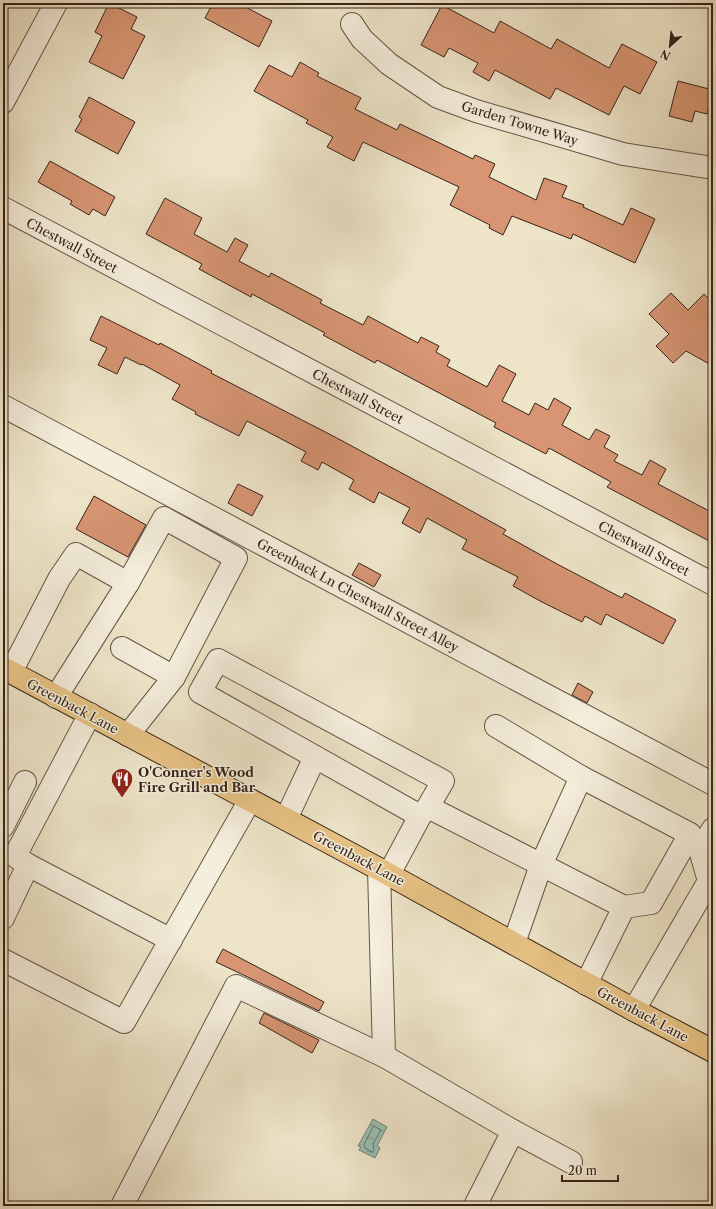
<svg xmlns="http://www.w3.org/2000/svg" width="716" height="1209" viewBox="0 0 716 1209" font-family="'Libre Caslon Text',serif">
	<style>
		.water { fill: url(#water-ripples); stroke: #728176 }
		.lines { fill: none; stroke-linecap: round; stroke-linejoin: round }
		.shore { stroke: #687166; stroke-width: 1 }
		.building { fill: #d79573; stroke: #382319 }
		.minor-casing { stroke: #665445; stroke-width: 24 }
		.major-casing { stroke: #382319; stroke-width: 24 }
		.minor { stroke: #f4eedc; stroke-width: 22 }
		.major { stroke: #e7c284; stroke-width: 22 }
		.labels { text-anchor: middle; stroke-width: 3; stroke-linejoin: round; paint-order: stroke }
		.street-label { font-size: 13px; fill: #382319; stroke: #f4eedc }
		.poi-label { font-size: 13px; font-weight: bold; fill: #382319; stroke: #f4eedc; text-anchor: start }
	</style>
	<defs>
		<pattern id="water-ripples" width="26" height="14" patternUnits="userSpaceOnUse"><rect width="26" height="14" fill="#99bfb4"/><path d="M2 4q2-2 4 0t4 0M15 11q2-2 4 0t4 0" fill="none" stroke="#7e9b92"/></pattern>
	</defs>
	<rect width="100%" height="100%" fill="#eee5c9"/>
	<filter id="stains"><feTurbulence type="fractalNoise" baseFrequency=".005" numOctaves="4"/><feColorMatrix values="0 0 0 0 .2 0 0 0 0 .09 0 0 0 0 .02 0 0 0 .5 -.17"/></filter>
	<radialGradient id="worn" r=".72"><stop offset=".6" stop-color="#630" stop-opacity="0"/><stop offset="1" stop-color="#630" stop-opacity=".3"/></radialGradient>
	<path class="water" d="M373 1119 387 1127 377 1146 380 1148 375 1158 359 1150 361 1147 358 1146Z"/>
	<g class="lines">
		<path class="shore" d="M374 1126 381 1130 373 1144 374 1150 372 1152 365 1148 364 1145Z"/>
	</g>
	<g class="building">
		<path d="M109 3 137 17 131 29 145 36 123 79 89 62 102 36 95 32Z"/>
		<path d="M213 3H238L272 21 259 47 205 18Z"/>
		<path d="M442 5 494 33 500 21 551 49 557 39 609 68 622 44 657 62 640 94 624 86 609 115 556 88 550 99 495 70 489 81 473 72 478 63 449 48 444 57 421 45Z"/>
		<path d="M300 62 319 73 317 76 361 98 355 109 397 130 400 124 473 159 475 155 495 164 489 177 536 200 544 178 567 186 562 197 584 205 583 207 623 225 631 208 655 219 635 263 573 234 571 239 512 216 503 235 489 228 490 225 450 205 459 187 363 142 354 161 327 147 333 137 306 123 308 120 254 91 269 65 292 77Z"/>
		<path d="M678 81 713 90 707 114 695 111 692 122 669 116Z"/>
		<path d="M89 97 135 122 118 154 75 131 82 119 79 117Z"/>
		<path d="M50 161 115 197 105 216 93 209 89 215 70 204 72 201 38 182Z"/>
		<path d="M165 198 202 218 194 234 227 252 235 238 248 245 239 261 269 277 271 273 322 300 320 303 363 325 368 316 418 343 421 337 439 346 436 352 450 360 447 366 487 387 499 365 516 374 502 401 529 415 535 403 548 410 554 398 571 408 562 425 589 440 596 429 610 436 604 447 618 455 614 461 642 475 650 460 666 469 658 484 713 513V543L607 487 611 482 549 448 546 454 494 427 496 423 377 360 375 363 323 335 325 333 252 294 251 297 199 269 202 264 146 234Z"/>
		<path d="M671 293 688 310 704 294 713 303V366L686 351 673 363 656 346 669 334 649 314Z"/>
		<path d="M101 316 159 345 160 343 212 371 211 373 335 437 448 498 506 530 503 534 557 564 622 598 625 593 676 620 663 644 606 614 601 625 585 616 582 622 540 601 513 586 518 577 462 549 467 540 427 518 420 533 402 523 410 508 379 492 374 503 349 489 354 480 322 462 318 470 301 461 306 452 247 421 239 436 195 414 196 412 172 399 180 385 142 364 141 365 125 357 117 374 98 365 107 348 90 340Z"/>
		<path d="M238 484 263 496 252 516 228 503Z"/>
		<path d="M94 496 146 525 128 557 76 529Z"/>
		<path d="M359 563 381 575 374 587 352 575Z"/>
		<path d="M578 683 593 692 587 703 572 695Z"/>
		<path d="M223 949 324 1002 319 1011 216 962Z"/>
		<path d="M264 1013 319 1040 312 1053 259 1023Z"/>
	</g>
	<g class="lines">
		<g class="minor-casing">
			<g id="minor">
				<path d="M352 24 362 39 389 64 438 97 476 111 623 154 713 168"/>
				<path d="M3 102 56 3"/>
				<path d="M3 208 713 584"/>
				<path d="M3 406 713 784"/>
				<path d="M122 648 174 677"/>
				<path d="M11 672 59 579 76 554 128 583 164 518 236 558 174 677 128 735"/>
				<path d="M56 697 128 583"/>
				<path d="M496 726 581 777"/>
				<path d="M428 807 420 816 200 692 218 660 443 781 428 807 624 907 586 984"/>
				<path d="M286 819 315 757"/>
				<path d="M3 826 25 782"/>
				<path d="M28 865 15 856 90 714"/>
				<path d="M379 869 384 1056 513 1131 571 1162"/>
				<path d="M389 874 420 816"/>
				<path d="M709 881 700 850 713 829"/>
				<path d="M3 918 28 865 171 940"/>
				<path d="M514 943 541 865 581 777 690 834 651 903 624 907"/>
				<path d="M3 960 124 1022 250 800"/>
				<path d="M634 1010 709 881 713 884"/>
				<path d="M122 1206 236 986 384 1056"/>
				<path d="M475 1206 513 1131"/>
			</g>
		</g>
		<g class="major-casing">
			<path id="major" d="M3 668 379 869 634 1010 713 1051"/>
		</g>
		<use href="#minor" class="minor"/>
		<use href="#major" class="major"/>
	</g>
	<defs>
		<g id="restaurant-pin" transform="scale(1.15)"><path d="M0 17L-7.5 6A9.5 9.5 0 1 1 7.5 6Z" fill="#8f2418" stroke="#f4eedc"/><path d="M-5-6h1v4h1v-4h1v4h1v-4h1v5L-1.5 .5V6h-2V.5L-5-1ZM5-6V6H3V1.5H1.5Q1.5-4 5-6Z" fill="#fff"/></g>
	</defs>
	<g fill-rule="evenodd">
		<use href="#restaurant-pin" x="122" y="779"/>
	</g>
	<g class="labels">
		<g class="street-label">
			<text transform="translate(520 123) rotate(17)" y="5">Garden Towne Way</text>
			<text transform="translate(72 245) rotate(28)" y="5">Chestwall Street</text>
			<text transform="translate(358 396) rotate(28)" y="5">Chestwall Street</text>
			<text transform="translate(644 548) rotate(28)" y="5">Chestwall Street</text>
			<text transform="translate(358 595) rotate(28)" y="5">Greenback Ln Chestwall Street Alley</text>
			<text transform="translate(73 706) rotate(28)" y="5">Greenback Lane</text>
			<text transform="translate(359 858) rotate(28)" y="5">Greenback Lane</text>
			<text transform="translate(643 1014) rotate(28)" y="5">Greenback Lane</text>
		</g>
		<g class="poi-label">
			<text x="138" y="777">O'Conner's Wood<tspan x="138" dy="15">Fire Grill and Bar</tspan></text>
		</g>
	</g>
	<rect width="716" height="1209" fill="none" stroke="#eee5c9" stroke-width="16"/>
	<rect x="4" y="4" width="708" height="1201" fill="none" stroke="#382319" stroke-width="2"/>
	<rect x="8" y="8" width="700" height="1193" fill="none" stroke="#382319"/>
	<g transform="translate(670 46) rotate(207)" stroke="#f4eedc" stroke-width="3" paint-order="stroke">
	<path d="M0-3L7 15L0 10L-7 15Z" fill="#382319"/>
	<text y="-6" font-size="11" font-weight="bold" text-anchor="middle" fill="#382319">N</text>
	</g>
	<path d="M562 1175v6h56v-6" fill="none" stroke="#382319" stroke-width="2"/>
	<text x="568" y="1175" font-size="12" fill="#382319" stroke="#f4eedc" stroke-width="3" paint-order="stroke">20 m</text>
	<rect width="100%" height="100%" filter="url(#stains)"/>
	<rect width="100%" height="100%" fill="url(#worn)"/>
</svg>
